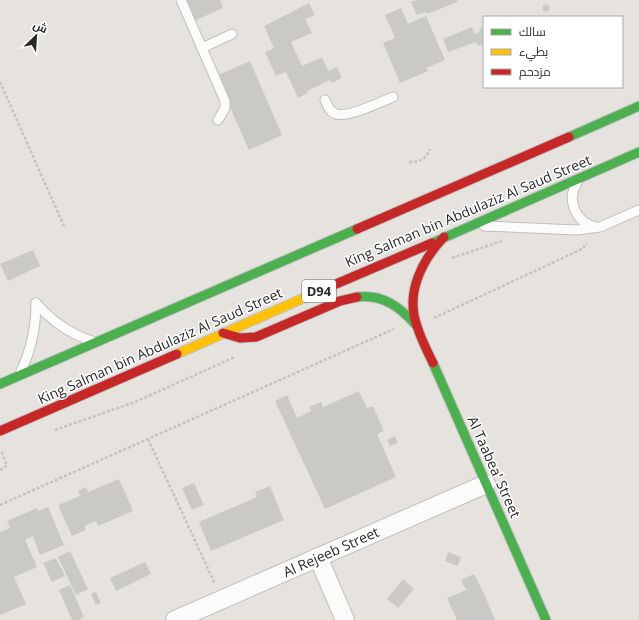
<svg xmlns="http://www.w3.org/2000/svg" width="639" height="620" viewBox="0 0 639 620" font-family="'Open Sans',Cairo,sans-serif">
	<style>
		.building { fill: #cbc9c6 }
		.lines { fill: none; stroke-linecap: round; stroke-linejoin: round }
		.lane-casing { stroke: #c1bfc0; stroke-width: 11 }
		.street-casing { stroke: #c1bfc0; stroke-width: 20 }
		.fast-casing { stroke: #c1bfc0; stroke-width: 11 }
		.slow-casing { stroke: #c1bfc0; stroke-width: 11 }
		.jam-casing { stroke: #c1bfc0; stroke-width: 11 }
		.path { stroke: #c3c2c2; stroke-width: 2.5; stroke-dasharray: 3 2; stroke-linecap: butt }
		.lane { stroke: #fbfbfa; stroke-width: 9 }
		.street { stroke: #fbfbfa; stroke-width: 18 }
		.fast { stroke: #4caf50; stroke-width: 9 }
		.slow { stroke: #ffc107; stroke-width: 9 }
		.jam { stroke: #c62828; stroke-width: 9 }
		.labels { text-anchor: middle; stroke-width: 3; stroke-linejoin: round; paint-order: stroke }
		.shield { fill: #fff; stroke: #696969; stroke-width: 1 }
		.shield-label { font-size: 13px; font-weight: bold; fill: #292929 }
		.street-label { font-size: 14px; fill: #292929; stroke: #fff }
	</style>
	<rect width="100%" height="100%" fill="#e6e3df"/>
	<g class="building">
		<path d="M185 0H220L223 8 194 21Z"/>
		<path d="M417 0H457L458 2 427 14 426 12 417 15 411 2Z"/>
		<path d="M309 3 315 15 305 19 312 33 291 42 302 66 322 57 328 71 337 67 342 78 332 83 330 80 307 91 308 93 298 98 286 72 276 76 265 52 274 48 264 26Z"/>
		<circle cx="546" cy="8" r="3.5"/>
		<path d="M401 8 408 24 426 16 445 60 426 68 428 71 400 83 383 43 395 38 385 15Z"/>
		<path d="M472 27 475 34 480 32 479 29 484 27V44L478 46 476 42 448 52 443 39Z"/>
		<path d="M250 61 282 135 249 150 216 76Z"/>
		<path d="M33 250 40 266 8 281 0 264Z"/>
		<path d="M359 391 367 408 373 406 384 431 377 434 396 477 325 509 275 401 287 395 297 418 311 411 309 407 321 402 323 407Z"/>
		<path d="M395 436 398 443 390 446 387 440Z"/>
		<path d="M119 479 133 511 98 526 96 521 84 526 86 530 72 536 58 505 80 496 78 491 86 487 88 492Z"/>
		<path d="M194 483 204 505 192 510 182 488Z"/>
		<path d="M270 486 284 520 211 551 199 522 257 497 255 492Z"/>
		<path d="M48 507 64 545 40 555 33 536 25 540 37 567 14 577 26 604 0 615V532L10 528 7 521 37 508 38 511Z"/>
		<path d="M70 551 88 589 76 595 58 557Z"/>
		<path d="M448 552 461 557 458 566 445 561Z"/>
		<path d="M56 558 65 576 52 582 43 563Z"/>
		<path d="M145 562 151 574 116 591 110 578Z"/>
		<path d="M474 574 485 596 495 620H457L447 598 466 590 461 580Z"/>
		<path d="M403 579 414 589 398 608 387 599Z"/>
		<path d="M70 585 84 617 78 620H72L59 590Z"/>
		<path d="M96 592 101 603 96 605 91 594Z"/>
	</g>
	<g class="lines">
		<g class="lane-casing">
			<g id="lane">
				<path d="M181 0 225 101V108L218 120"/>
				<path d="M202 48 232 34"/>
				<path d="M325 100C328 107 329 111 336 114 348 118 381 102 393 97"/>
				<path d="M577 183C566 200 576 223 596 227"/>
				<path d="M484 226 577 230 600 227 639 210"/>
				<path d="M36 303C52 321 68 333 92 341"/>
				<path d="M21 371C32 348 36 327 36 303"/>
			</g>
		</g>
		<g class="street-casing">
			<g id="street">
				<path d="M318 557 345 620"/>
				<path d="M175 620 486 484"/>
			</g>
		</g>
		<g class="fast-casing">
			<g id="fast">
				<path d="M569 137 639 106"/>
				<path d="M432 243 639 152"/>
				<path d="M357 297C383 294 400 307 416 325"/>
				<path d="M433 363 546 620"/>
				<path d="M0 384 357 229"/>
			</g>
		</g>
		<g class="slow-casing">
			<path id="slow" d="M177 354 315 293"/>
		</g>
		<g class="jam-casing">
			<g id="jam">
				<path d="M357 229 569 137"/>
				<path d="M315 293 432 243"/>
				<path d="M223 333 240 338 256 337 340 301 357 297"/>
				<path d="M433 363C427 351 421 339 417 326 405 293 422 260 444 237"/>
				<path d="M0 431 177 354"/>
			</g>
		</g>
		<g class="path">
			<path d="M0 82 64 226"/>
			<path d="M409 162C420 162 426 159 430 149"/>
			<path d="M452 258 502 241"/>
			<path d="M434 318 582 249 587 243"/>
			<path d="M55 430 135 402 235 357"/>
			<path d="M148 439 215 584"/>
			<path d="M0 470 7 466 1 450"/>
			<path d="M0 505 394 329"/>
		</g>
		<use href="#lane" class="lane"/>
		<use href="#street" class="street"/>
		<use href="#fast" class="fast"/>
		<use href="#slow" class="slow"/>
		<use href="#jam" class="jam"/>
	</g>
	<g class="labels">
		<rect class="shield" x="302" y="280" width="34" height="22" rx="3"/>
		<g class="shield-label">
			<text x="319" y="296">D94</text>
		</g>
		<g class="street-label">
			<text transform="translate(468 211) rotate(-23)" y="5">King Salman bin Abdulaziz Al Saud Street</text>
			<text transform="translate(160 346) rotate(-24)" y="5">King Salman bin Abdulaziz Al Saud Street</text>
			<text transform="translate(494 467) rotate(66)" y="5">Al Taabea' Street</text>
			<text transform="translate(331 552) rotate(-24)" y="5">Al Rejeeb Street</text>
		</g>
	</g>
	<rect x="483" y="16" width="140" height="72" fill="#ffffff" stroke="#a9a9a9"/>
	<rect x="491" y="29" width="20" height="6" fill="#4caf50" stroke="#a9a9a9"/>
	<text x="519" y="36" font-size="12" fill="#292929">سالك</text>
	<rect x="491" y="49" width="20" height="6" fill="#ffc107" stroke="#a9a9a9"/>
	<text x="519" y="56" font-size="12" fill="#292929">بطيء</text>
	<rect x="491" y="69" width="20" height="6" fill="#c62828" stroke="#a9a9a9"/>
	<text x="519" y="76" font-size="12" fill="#292929">مزدحم</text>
	<g transform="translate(36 36) rotate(25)" stroke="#ffffff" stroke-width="3" paint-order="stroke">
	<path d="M0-3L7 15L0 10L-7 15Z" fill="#292929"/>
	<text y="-6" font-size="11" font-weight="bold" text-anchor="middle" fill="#292929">ش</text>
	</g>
</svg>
